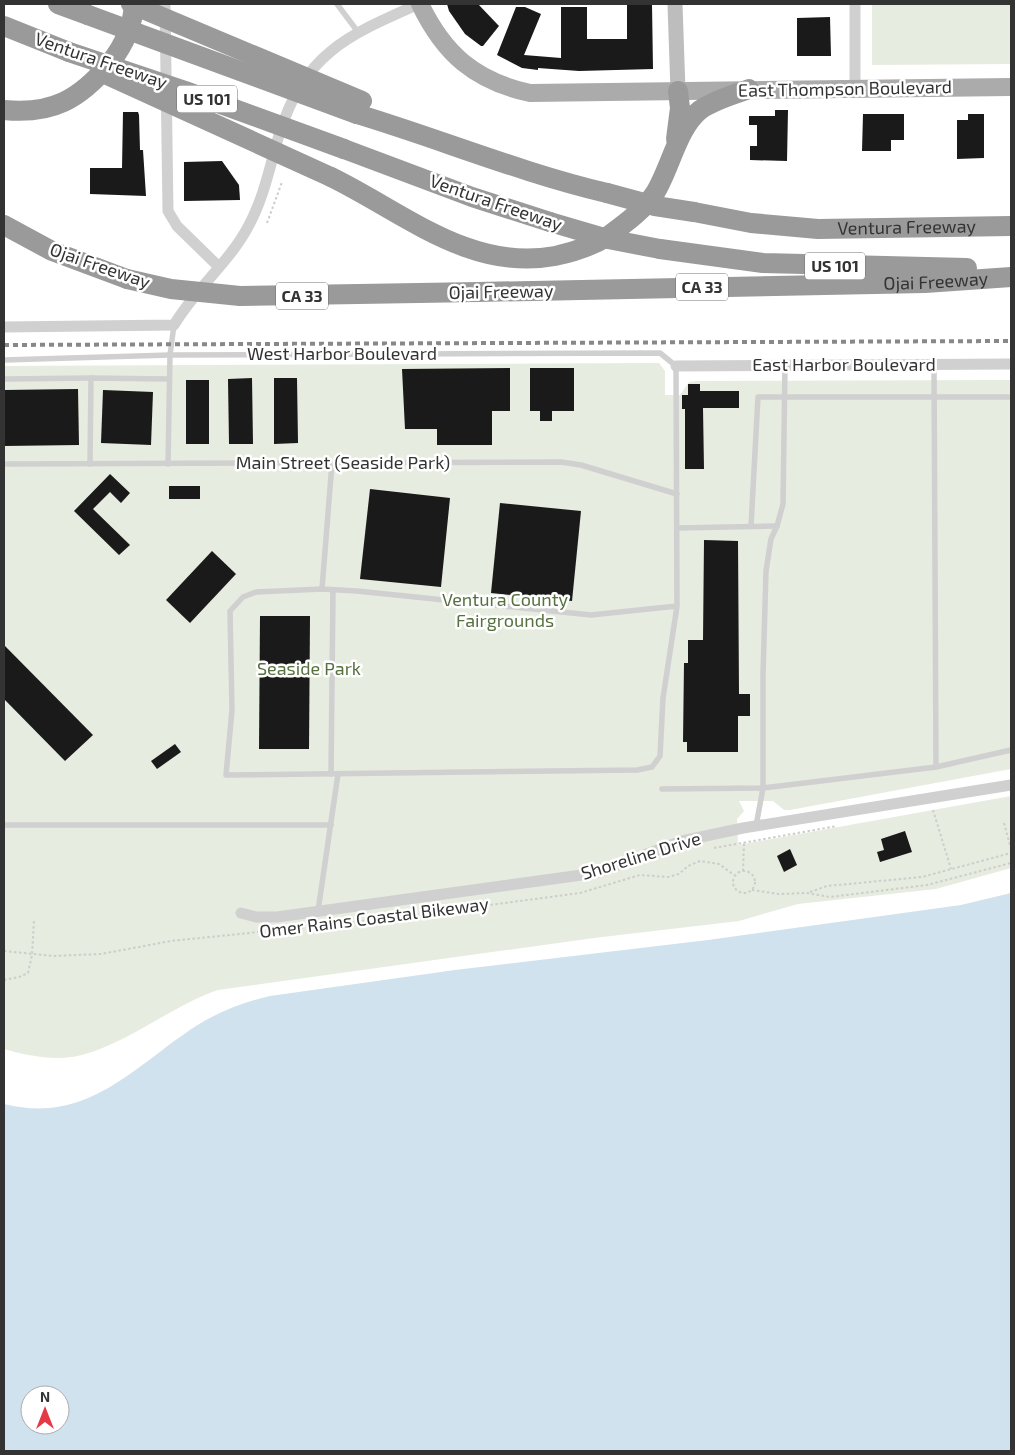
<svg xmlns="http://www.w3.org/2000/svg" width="1015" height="1455" viewBox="0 0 1015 1455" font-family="'Exo 2',sans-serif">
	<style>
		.green { fill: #e6ecdf }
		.water { fill: #cfe2ee; fill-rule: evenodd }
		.building { fill: #1a1a1a }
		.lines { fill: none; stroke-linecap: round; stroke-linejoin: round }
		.path { stroke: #cdcdcd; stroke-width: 2; stroke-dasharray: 2.5 2.5; stroke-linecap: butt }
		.lane { stroke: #d0d0d0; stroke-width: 5.5 }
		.street { stroke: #d0d0d0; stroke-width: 11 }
		.secondary { stroke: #bdbdbd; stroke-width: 15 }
		.primary { stroke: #ababab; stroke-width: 18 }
		.highway { stroke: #9a9a9a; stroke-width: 20 }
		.rail { stroke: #888; stroke-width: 4; stroke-dasharray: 5 4; stroke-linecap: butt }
		.highway-bridge { stroke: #9a9a9a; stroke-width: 20 }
		.labels { text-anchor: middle; stroke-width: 5; stroke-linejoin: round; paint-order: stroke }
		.shield { fill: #fff; stroke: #707070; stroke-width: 1 }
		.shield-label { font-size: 16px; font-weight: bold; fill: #333 }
		.street-label { font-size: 18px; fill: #333; stroke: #fff }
		.park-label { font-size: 18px; fill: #56703f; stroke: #fff }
	</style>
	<rect width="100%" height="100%" fill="#fff"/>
	<g class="green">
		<path d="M872 4H1011V64L872 65Z"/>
		<path d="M659 363 665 371V395H680L689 382 697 381 1011 380V769L790 810H784L773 801H739L744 811 737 819 738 845 1011 796V868L936 889 798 904 739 921 594 938 218 990C170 1006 121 1049 72 1057 49 1060 25 1055 4 1049V366Z"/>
	</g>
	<path class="water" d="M1011 893V1451H4V1104C88 1125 133 1067 196 1026 218 1012 244 1002 270 996L455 970 708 940 961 905ZM30 1395H60V1425H30Z"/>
	<g class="building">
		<path d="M447 4H478L499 26 483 46H481L465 34 449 11Z"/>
		<path d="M627 4H652L653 69 579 71 538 68V70L522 68 497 55 516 7H525L541 14 524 55 561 58V7H587V39H627Z"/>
		<path d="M830 17 831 56H797V18Z"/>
		<path d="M775 110H788L787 161 750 160V146H757V125H749V116H775Z"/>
		<path d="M123 112H138L139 115 140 150H143L146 196 90 194V168H122Z"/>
		<path d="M863 114H904V140H891V151H862Z"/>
		<path d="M968 114H984V158L957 159V120H968Z"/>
		<path d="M222 161 239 185 240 200 184 201V162Z"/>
		<path d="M510 368V411H492V445H437V429H405L402 369Z"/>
		<path d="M530 368H574V411H552V421H540V411H530Z"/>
		<path d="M252 378 253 444H229L228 379Z"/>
		<path d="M274 378H297L298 443 274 444Z"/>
		<rect x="186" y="380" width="23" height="64"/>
		<path d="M688 384H700V391H739V408H703L704 469H685V409H682V395H688Z"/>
		<path d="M78 389 79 445 4 446V390Z"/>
		<path d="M103 390 153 392 151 445 101 443Z"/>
		<path d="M110 474 130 493 121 503 110 492 93 509 130 545 119 555 74 511Z"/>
		<rect x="169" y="486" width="31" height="13"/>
		<path d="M370 489 450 498 441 587 360 579Z"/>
		<path d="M500 503 581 511 572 601 491 593Z"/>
		<path d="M704 540 738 541 739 694H750V716H738V752H687V742H683L684 663H688V640H703Z"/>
		<path d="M212 551 236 574 190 623 166 600Z"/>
		<path d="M260 616H310L309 749H259Z"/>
		<path d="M4 645 93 735 65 761 4 699Z"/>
		<path d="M175 744 181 752 157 769 151 761Z"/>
		<path d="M905 831 912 852 880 862 877 852 884 850 881 839Z"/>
		<path d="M790 849 797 865 784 872 777 856Z"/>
	</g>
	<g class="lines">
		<g class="path">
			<path d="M267 223 282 182"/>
			<path d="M933 810 951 869"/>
			<path d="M1004 823 1011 849"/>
			<path d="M714 848 837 826"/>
			<circle cx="744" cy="882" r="11"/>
			<path d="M743 871 744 843"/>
			<path d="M752 890 779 894 807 893 830 897 927 885 1011 863"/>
			<path d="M810 892 827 886 922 877 1011 853"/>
			<path d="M4 951 53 956 101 954 171 941 384 919 580 893 640 875 668 877 679 874 688 866 700 861 719 864 734 875"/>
			<path d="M4 980 19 977 28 973 32 955 34 921"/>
		</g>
		<g class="lane">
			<path d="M337 4 358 32"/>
			<path d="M4 360 170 355 660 353 676 366 677 606 663 698 660 756 652 767 637 770 226 775 232 710 230 611 243 597 256 592 322 589 357 591 591 615 677 606"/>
			<path d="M934 364 936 767"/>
			<path d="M4 379 91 378"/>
			<path d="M4 464 561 462 581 465 677 494"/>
			<path d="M90 464 91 378 169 379"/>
			<path d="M168 464 170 355 174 325"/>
			<path d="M751 526 758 397H1011"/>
			<path d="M677 528 777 526"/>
			<path d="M322 589 332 463"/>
			<path d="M331 774 333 590"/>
			<path d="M662 789 763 788 936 767 1011 750"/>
			<path d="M4 825H331"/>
			<path d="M756 826 763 788V674L766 571 771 539 777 526 783 504 785 365"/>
			<path d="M318 911 338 774"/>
		</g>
		<g class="street">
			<path d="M165 4 168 211 177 226 218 266"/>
			<path d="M855 88V4"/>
			<path d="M4 327 174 325C195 289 230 262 249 225 264 197 270 166 279 135 304 54 346 36 419 4"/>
			<path d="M676 366 1011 364"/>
			<path d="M241 913 256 917H277L596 873 682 841 743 828 1011 785"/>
		</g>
		<path class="secondary" d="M675 4 678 91"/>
		<path class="primary" d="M420 4C444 54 475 81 530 93L1011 87"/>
		<g class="highway">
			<path d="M58 4 88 15"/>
			<path d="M4 26 69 52"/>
			<path d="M4 110C52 115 80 99 110 63 124 45 133 26 134 4"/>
			<path d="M357 114C440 139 522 173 607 193"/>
			<path d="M676 139 680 108 678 91"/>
			<path d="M344 149 472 197 550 222"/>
			<path d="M331 177C403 212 470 272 555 256 574 252 591 247 608 236 624 224 644 210 655 193 670 169 678 127 700 110 714 100 733 95 749 89"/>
			<path id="s1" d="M694 212 751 223 818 229 1011 226"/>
			<path d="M4 225 52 251 127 279"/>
			<path d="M660 249 763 263 967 268"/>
			<path id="s2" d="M478 292 925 283 1011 277"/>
		</g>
		<path class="rail" d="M4 345 1011 341"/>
		<g class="highway-bridge">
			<path d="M131 4 362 101"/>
			<path d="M88 15 357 114"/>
			<path d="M69 52 185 91 344 149"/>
			<path d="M107 75 331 177"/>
			<path d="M607 193 655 206 694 212"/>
			<path d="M550 222 608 239 660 249"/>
			<path d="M127 279 171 289 240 296 478 292"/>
		</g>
	</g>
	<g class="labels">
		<g class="shield">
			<rect x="177" y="85.5" width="60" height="27" rx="4"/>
			<rect x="805" y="252.5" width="60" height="27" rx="4"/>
			<rect x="676" y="273.5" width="52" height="27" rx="4"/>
			<rect x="276" y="282.5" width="52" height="27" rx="4"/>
		</g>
		<g class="shield-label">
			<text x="207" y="105">US 101</text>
			<text x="835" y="272">US 101</text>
			<text x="702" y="293">CA 33</text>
			<text x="302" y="302">CA 33</text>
		</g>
		<g class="street-label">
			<text transform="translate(101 61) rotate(19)" y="6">Ventura Freeway</text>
			<text transform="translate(845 89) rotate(-1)" y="6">East Thompson Boulevard</text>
			<text transform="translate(496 203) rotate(19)" y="6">Ventura Freeway</text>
			<text dy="6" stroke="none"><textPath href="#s1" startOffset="214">Ventura Freeway</textPath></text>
			<text transform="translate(100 266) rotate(19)" y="6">Ojai Freeway</text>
			<text dy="6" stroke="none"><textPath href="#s2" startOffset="458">Ojai Freeway</textPath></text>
			<text transform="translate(501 292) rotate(-1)" y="6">Ojai Freeway</text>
			<text x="342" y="360">West Harbor Boulevard</text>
			<text x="844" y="371">East Harbor Boulevard</text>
			<text x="343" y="469">Main Street (Seaside Park)</text>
			<text transform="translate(641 856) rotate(-17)" y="6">Shoreline Drive</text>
			<text transform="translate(374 918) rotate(-7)" y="6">Omer Rains Coastal Bikeway</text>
		</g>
		<g class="park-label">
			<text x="505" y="606">Ventura County<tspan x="505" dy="21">Fairgrounds</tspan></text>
			<text x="309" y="675">Seaside Park</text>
		</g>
	</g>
	<rect width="1015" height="1455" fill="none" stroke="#333333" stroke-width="10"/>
	<g transform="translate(45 1410)"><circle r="24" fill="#ffffff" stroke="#adadad"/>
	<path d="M0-4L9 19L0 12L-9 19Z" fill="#e63946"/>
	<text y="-8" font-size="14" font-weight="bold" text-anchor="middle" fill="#333333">N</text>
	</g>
</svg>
